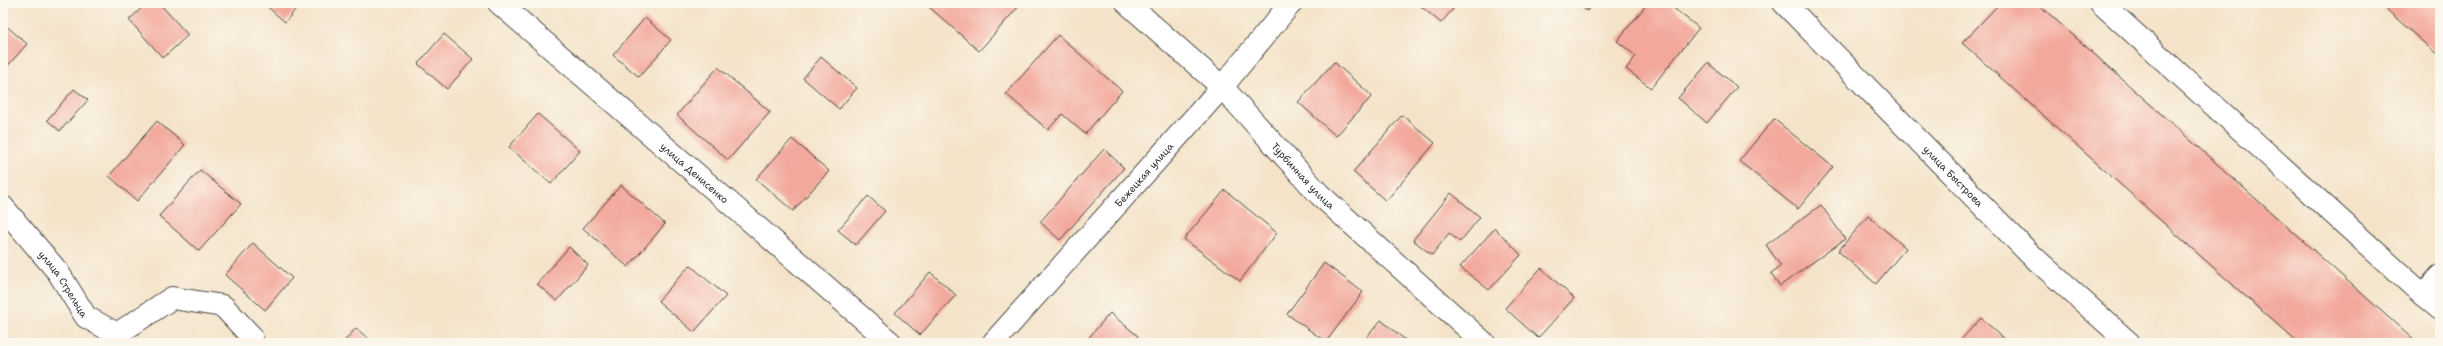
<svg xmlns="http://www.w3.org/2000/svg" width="2443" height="346" viewBox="0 0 2443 346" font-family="'Shantell Sans',sans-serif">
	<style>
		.building { fill: #f3a89c }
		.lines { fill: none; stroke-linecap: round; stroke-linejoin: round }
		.minor-casing { stroke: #494743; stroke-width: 24 }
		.minor { stroke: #fff; stroke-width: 22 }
		.labels { text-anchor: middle; stroke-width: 3.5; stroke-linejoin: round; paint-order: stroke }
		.street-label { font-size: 10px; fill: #2b2b2b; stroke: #fbf7ec }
	</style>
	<rect width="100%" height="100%" fill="#fbf7ec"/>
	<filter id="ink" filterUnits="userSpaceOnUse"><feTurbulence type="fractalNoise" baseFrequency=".025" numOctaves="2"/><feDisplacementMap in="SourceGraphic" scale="8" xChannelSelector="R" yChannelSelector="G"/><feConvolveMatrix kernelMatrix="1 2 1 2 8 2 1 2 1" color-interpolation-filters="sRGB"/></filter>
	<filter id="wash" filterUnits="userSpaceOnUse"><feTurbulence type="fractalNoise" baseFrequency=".012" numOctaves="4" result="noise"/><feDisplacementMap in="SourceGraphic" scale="16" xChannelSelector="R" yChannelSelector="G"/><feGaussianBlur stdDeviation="0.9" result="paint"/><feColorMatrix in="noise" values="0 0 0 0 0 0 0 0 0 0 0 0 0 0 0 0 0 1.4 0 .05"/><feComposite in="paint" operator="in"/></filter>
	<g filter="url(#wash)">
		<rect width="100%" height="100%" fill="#f4e3c9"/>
		<g id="blocks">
			<g class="building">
				<path d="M147 3H159L188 35 163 58 129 20Z"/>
				<path d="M263 3H301L285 22Z"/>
				<path d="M928 3H1015L1019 6 979 51 927 5Z"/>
				<path d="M1417 3H1458L1441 23Z"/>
				<path d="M1577 3H1593L1587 11Z"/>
				<path d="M1648 3H1667L1699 28 1651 88 1626 69 1636 56 1617 41Z"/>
				<path d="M2000 3H2037L2417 343H2298L1962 43Z"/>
				<path d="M2379 3H2440V57Z"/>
				<path d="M645 18 671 40 639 77 613 55Z"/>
				<path d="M3 23 27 44 3 71Z"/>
				<path d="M444 34 473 59 447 89 418 64Z"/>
				<path d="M1058 35 1122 91 1085 134 1062 114 1048 130 1006 94Z"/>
				<path d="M821 57 857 88 839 109 803 78Z"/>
				<path d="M1334 62 1372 96 1336 136 1298 102Z"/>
				<path d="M1708 63 1737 87 1707 123 1678 98Z"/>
				<path d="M718 67 770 112 728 160 677 115Z"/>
				<path d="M74 89 88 100 60 131 47 120Z"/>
				<path d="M538 114 580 151 551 184 509 147Z"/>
				<path d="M1402 115 1435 143 1386 201 1353 172Z"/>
				<path d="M1774 119 1833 167 1798 209 1739 161Z"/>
				<path d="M157 121 185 145 137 201 109 176Z"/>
				<path d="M792 139 829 171 793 211 756 179Z"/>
				<path d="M1104 149 1124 168 1060 240 1040 222Z"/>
				<path d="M200 170 241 204 199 251 159 216Z"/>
				<path d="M621 185 665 224 628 267 583 228Z"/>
				<path d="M1225 190 1277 233 1240 281 1184 239Z"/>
				<path d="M1451 193 1480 217 1460 242 1449 233 1432 255 1413 240Z"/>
				<path d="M868 196 885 211 856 245 838 230Z"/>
				<path d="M1821 205 1845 239 1780 286 1771 273 1781 266 1766 245Z"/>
				<path d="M1868 216 1906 248 1876 284 1838 251Z"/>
				<path d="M1495 228 1521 255 1489 290 1460 267Z"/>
				<path d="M253 243 292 278 265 310 225 275Z"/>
				<path d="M569 247 588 265 557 301 537 284Z"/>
				<path d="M1324 263 1363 292 1326 342 1287 314Z"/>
				<path d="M690 265 726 296 694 332 658 301Z"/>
				<path d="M1541 268 1574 298 1538 338 1505 308Z"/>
				<path d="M930 272 956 295 920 335 895 313Z"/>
				<path d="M1110 313 1138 336 1132 343H1089L1086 341Z"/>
				<path d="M1981 318 2009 343H1958Z"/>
				<path d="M1381 320 1409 343H1362Z"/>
				<path d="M356 328 373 343H343Z"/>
			</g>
		</g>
	</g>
	<g filter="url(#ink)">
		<use href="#blocks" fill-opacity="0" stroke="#494743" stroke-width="1"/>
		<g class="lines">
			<g class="minor-casing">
				<g id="minor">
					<path id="s1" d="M499 3 891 343"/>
					<path id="s2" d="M1127 3 1222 87 1319 194 1484 343"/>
					<path id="s3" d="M1784 3 2029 253 2129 343"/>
					<path d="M2101 3 2423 295"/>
					<path id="s4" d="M3 207 58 272 86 317 117 334 172 298 223 306 251 336 253 343"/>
					<path d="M2440 276 2423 295 2440 309"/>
					<path id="s5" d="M993 343 1222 87 1291 3"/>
				</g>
			</g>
			<use href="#minor" class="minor"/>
		</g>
	</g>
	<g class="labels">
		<g class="street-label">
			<text dy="4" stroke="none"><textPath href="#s1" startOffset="259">улица Денисенко</textPath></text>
			<text dy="4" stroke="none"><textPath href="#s5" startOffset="226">Бежецкая улица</textPath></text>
			<text dy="4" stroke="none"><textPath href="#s2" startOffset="247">Турбинная улица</textPath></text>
			<text dy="4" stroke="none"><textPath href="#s3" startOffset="242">улица Быстрова</textPath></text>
			<text dy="4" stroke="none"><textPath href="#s4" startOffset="98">улица Стрельца</textPath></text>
		</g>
	</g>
	<rect width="2443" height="346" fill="none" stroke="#fbf7ec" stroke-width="16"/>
</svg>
